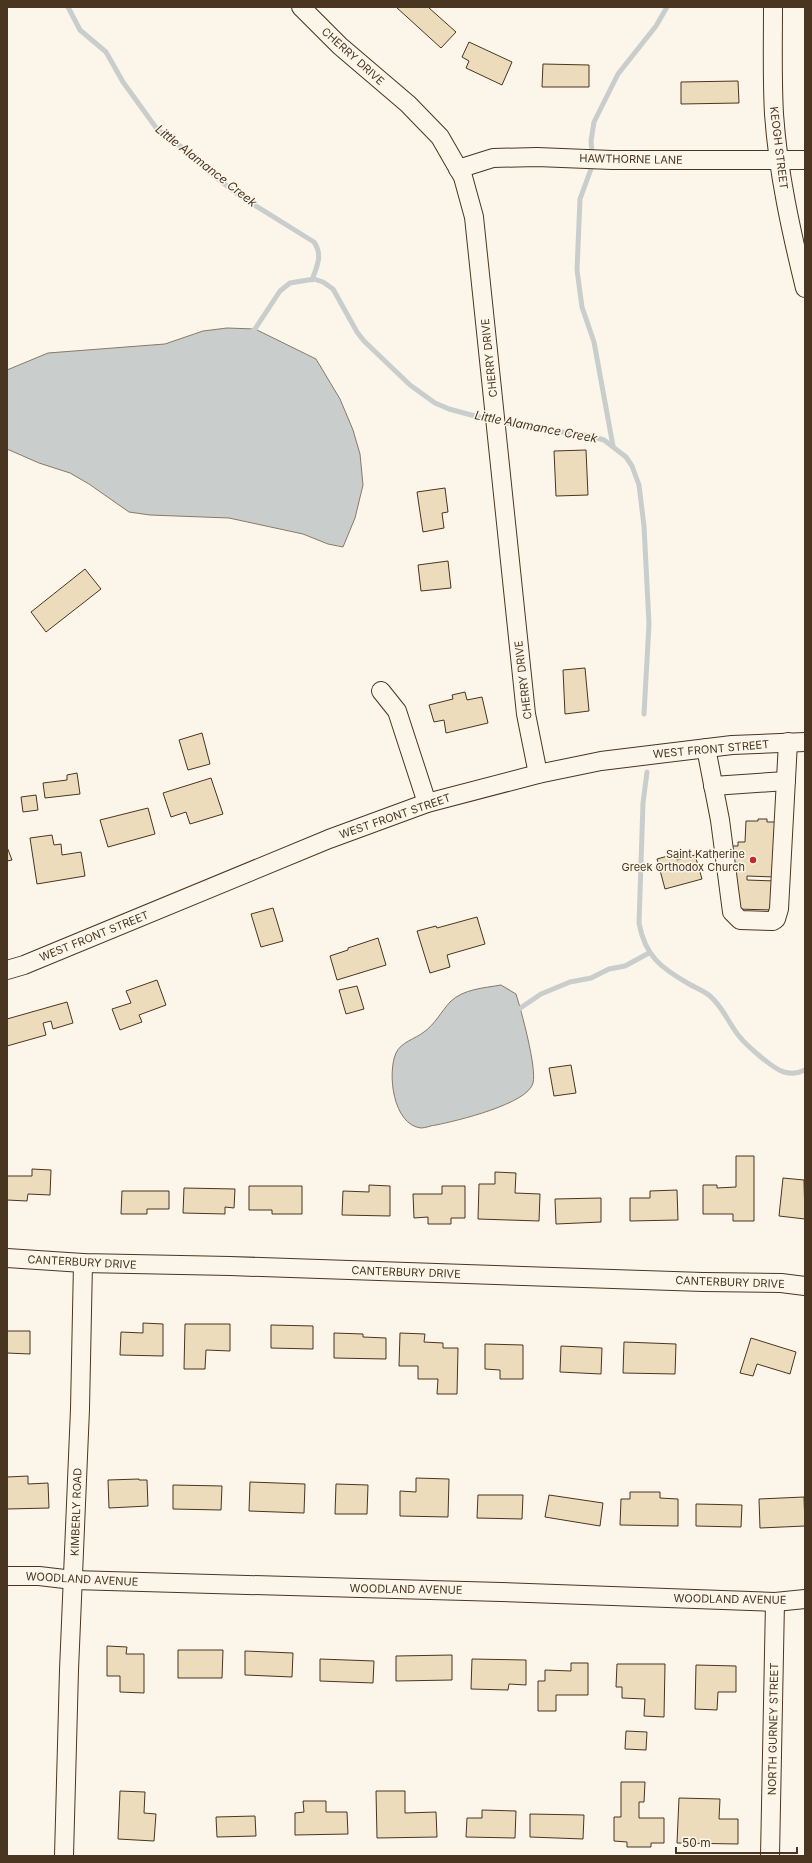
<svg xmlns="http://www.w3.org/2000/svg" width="812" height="1863" viewBox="0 0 812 1863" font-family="Inter,sans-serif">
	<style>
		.water { fill: #c9cecd; stroke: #887966 }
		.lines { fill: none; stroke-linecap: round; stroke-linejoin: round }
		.stream { stroke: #c9cecd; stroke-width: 5 }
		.building { fill: #ecdcbc; stroke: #4a3520 }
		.minor-casing { stroke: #4a3520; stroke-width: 20 }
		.minor { stroke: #fbf6e9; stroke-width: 18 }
		.poi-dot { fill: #c62828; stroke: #fbf6e9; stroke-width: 1.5 }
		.labels { text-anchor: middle; stroke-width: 3; stroke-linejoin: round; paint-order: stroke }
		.street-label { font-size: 11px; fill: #4a3520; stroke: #fbf6e9 }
		.poi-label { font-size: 11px; fill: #4a3520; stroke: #fbf6e9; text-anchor: end }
		.water-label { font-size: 12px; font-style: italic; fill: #4a3520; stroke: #fbf6e9 }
	</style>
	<rect width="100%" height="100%" fill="#fbf6e9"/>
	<g class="water">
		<path d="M227 328 255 329 316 359 340 399 353 430 360 454 363 485 355 518 343 547 328 544 303 534 229 518 150 515 129 512 89 484 70 473 39 463 7 449V370L48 353 165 344 203 331Z"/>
		<path d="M501 985 516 994C521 1010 537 1068 533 1083 528 1104 456 1121 436 1125 432 1125 426 1128 421 1128 393 1125 387 1073 396 1053 401 1042 415 1039 424 1032 435 1024 441 1012 450 1002 463 989 484 988 501 985Z"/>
	</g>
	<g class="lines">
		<g class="stream">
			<path d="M68 7 80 30 106 52 123 82 157 129 191 154 209 172 240 196 314 242C323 255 317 266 312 280"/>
			<path d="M249 334 255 329 280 291 290 283 314 279 323 282 333 289 357 332 364 341 410 385 435 403 449 409 486 419 524 427 591 436 604 440 626 457 632 466 639 485 644 526 649 624 644 714"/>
			<path d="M613 446 594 342 582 307 577 270 580 199 591 169 592 153 591 141 594 122 618 74 656 26 667 7"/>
			<path d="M647 772 643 803 639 923C645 956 661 968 689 984 696 988 704 991 710 996 723 1007 729 1024 739 1036 746 1045 773 1069 784 1072 791 1074 799 1073 805 1070"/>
			<path d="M516 1011 541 994 570 982 591 978 609 969 625 966 649 953"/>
		</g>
	</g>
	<g class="building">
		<path d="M396 7H428L456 32 441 48Z"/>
		<path d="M469 42 512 62 502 85 466 68 469 61 462 57Z"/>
		<path d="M543 64 589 65V87H542Z"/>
		<path d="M738 81 739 103 681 104V82Z"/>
		<path d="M586 450 588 495 556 496 554 451Z"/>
		<path d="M445 488 448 512 442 513 444 528 423 532 417 492Z"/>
		<path d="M448 561 451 588 421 591 418 565Z"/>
		<path d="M85 569 101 589 46 632 31 612Z"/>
		<path d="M585 668 589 711 565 714 563 670Z"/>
		<path d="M465 692 467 700 482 697 488 723 446 733 444 720 434 722 429 705 453 699 452 695Z"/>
		<path d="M202 733 210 764 188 770 179 740Z"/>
		<path d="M77 773 80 794 45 798 43 783 67 780V775Z"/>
		<path d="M211 778 223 814 190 824 186 812 171 817 163 793Z"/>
		<path d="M36 795 38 810 23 812 21 797Z"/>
		<path d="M148 808 155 834 108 847 100 820Z"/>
		<path d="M758 819H767V822H776L775 877 747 876V880L775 881 774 910 735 909 732 846H738V842H745L746 821H758Z"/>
		<path d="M52 835 54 845 61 844 62 855 81 852 85 876 37 884 30 838Z"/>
		<path d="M7 847 12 860 7 861Z"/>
		<path d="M675 854 677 860 695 855 702 879 665 889 657 859Z"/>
		<path d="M273 908 283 941 261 947 251 914Z"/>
		<path d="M477 917 485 944 447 955 450 967 430 973 417 931 436 926 437 928Z"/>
		<path d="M378 938 386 965 337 980 330 956 348 950V948Z"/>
		<path d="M157 980 166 1005 139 1015 142 1022 120 1030 112 1009 131 1003 126 991Z"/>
		<path d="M357 986 364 1009 346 1014 339 990Z"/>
		<path d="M67 1002 73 1023 53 1029 51 1021 43 1023 46 1035 7 1046V1019Z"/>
		<path d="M571 1065 576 1093 554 1096 549 1068Z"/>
		<path d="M736 1156H754V1221H733V1214H703V1185H717V1188L736 1187Z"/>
		<path d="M32 1169 51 1170 50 1195 28 1194 27 1201 7 1200V1176H32Z"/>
		<path d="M495 1172 516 1173 515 1193 540 1194 539 1221 478 1219 479 1184H495Z"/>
		<path d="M783 1178 804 1180 805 1219 779 1216Z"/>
		<path d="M369 1185 390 1186V1216L342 1215 343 1191 369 1192Z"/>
		<path d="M249 1186H302V1214H272V1210H249Z"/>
		<path d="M442 1186H465V1218H451V1224H428V1217L414 1218 413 1194H442Z"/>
		<path d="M184 1188 235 1189 234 1208 225 1207V1214L183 1213Z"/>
		<path d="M677 1190 678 1220 630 1221V1198H650V1191Z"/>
		<path d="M122 1191H169V1209H147V1214H121Z"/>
		<path d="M601 1198V1222L556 1224 555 1199Z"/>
		<path d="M143 1323 163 1324V1356L120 1355 121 1332 143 1333Z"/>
		<path d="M185 1324H230V1351L206 1350 205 1369H184Z"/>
		<path d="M271 1325 313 1326V1349L271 1348Z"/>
		<path d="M7 1331H30V1354L7 1353Z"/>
		<path d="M334 1333 363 1334V1337L386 1338V1359L334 1358Z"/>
		<path d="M400 1333 425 1334 424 1342 443 1343V1348H458L457 1394H437L438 1379H418V1366H399Z"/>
		<path d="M751 1338 796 1352 790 1374 757 1364 753 1376 740 1373Z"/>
		<path d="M624 1342 676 1344 675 1374 623 1373Z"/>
		<path d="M485 1344 523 1345V1379H500V1370L485 1369Z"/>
		<path d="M561 1346 602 1348 601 1374 560 1372Z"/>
		<path d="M28 1476V1484L48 1483 49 1508 7 1509V1477Z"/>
		<path d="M416 1478 449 1479 448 1517 400 1516V1491L416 1492Z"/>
		<path d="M139 1479V1480H147L148 1506 109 1508 108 1480Z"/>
		<path d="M250 1482 305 1484 304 1513 249 1511Z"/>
		<path d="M336 1484 368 1485 367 1514H335Z"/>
		<path d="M173 1485 222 1486 221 1510 173 1509Z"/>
		<path d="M630 1492H660V1498L678 1499V1526L620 1525 621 1499H630Z"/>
		<path d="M478 1495H523L522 1519 477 1518Z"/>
		<path d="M549 1495 603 1503 600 1526 545 1517Z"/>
		<path d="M804 1497 805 1526 760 1528 759 1499Z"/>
		<path d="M696 1504 742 1505 741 1527 696 1526Z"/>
		<path d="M107 1646 127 1647 126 1654H144V1693L120 1692V1676H107Z"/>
		<path d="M178 1650H223L222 1678H178Z"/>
		<path d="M245 1651 293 1653 292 1677 245 1675Z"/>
		<path d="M452 1655V1680L396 1681V1656Z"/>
		<path d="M320 1659 374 1661 373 1683 320 1681Z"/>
		<path d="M472 1659 526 1660V1685L509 1684 508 1690 471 1689Z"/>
		<path d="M571 1663H588V1695H556V1711H538V1681H545V1670L571 1671Z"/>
		<path d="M617 1664H665L664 1717 644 1716 645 1699 622 1698V1687H616Z"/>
		<path d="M696 1665 736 1666V1692H718L717 1710 695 1709Z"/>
		<path d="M626 1731 647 1732 646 1750 625 1749Z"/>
		<path d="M621 1782H645L644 1802H639V1818H664V1843H651V1847H627V1842L614 1841V1817H621Z"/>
		<path d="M120 1791 145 1792 144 1813 156 1814 154 1841 118 1839Z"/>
		<path d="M376 1791H405V1813L436 1812 437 1837 377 1838Z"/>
		<path d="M679 1798 720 1799 719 1819H738V1844L677 1843Z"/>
		<path d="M303 1801H326V1812H347L348 1834 295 1835V1813L304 1812Z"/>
		<path d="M482 1810 516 1811 515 1838 466 1837 467 1818H482Z"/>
		<path d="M530 1814 584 1815 583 1839 530 1837Z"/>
		<path d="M255 1816 256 1836 217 1837 216 1817Z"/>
	</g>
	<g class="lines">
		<g class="minor-casing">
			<g id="minor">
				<path d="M301 7 340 46 408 104 440 137 463 177 474 217 526 714 538 774"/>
				<path d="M773 7C773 42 772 78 774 114 778 172 791 231 805 288"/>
				<path d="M458 169 493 158 537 157 612 160H805"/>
				<path d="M381 691 397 711 427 803"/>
				<path d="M706 748 720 820 732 912 740 920 773 921 776 919 779 909 788 742"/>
				<path d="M713 786 786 781"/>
				<path d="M7 970 24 965 329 839 427 803 538 774 601 761 732 745 805 742"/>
				<path d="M7 1258 83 1263 230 1266 703 1282 781 1283 805 1286"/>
				<path d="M7 1576H39L73 1580 501 1592 775 1602 805 1599"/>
				<path d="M64 1856 69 1670 80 1409 83 1263"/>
				<path d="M770 1856 775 1602"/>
			</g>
		</g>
		<use href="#minor" class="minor"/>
	</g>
	<circle class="poi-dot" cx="753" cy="860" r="4"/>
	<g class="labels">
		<g class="street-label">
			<text transform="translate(353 56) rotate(42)" y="4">CHERRY DRIVE</text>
			<text transform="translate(779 148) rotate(83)" y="4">KEOGH STREET</text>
			<text transform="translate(631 159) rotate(1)" y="4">HAWTHORNE LANE</text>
			<text transform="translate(489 358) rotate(-96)" y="4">CHERRY DRIVE</text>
			<text transform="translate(523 680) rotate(-97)" y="4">CHERRY DRIVE</text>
			<text transform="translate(711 749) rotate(-5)" y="4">WEST FRONT STREET</text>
			<text transform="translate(395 816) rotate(-19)" y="4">WEST FRONT STREET</text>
			<text transform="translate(94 936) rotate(-22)" y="4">WEST FRONT STREET</text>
			<text transform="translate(82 1262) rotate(3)" y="4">CANTERBURY DRIVE</text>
			<text transform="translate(406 1272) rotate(2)" y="4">CANTERBURY DRIVE</text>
			<text transform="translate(730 1282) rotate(2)" y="4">CANTERBURY DRIVE</text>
			<text transform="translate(76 1512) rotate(-88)" y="4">KIMBERLY ROAD</text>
			<text transform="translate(82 1579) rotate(3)" y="4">WOODLAND AVENUE</text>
			<text transform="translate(406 1589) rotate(1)" y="4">WOODLAND AVENUE</text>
			<text transform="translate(730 1599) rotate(1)" y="4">WOODLAND AVENUE</text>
			<text transform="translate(773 1729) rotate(-89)" y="4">NORTH GURNEY STREET</text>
		</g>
		<g class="poi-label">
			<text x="745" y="858">Saint Katherine<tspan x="745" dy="13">Greek Orthodox Church</tspan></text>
		</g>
		<g class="water-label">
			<text transform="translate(206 166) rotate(38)" y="4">Little Alamance Creek</text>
			<text transform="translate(536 427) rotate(11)" y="4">Little Alamance Creek</text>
		</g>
	</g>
	<rect width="812" height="1863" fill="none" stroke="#4a3520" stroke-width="16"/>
	<path d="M676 1847v6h121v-6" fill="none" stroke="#4a3520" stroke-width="2"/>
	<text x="682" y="1847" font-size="12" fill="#4a3520" stroke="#fbf6e9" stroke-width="3" paint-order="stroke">50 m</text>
</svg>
